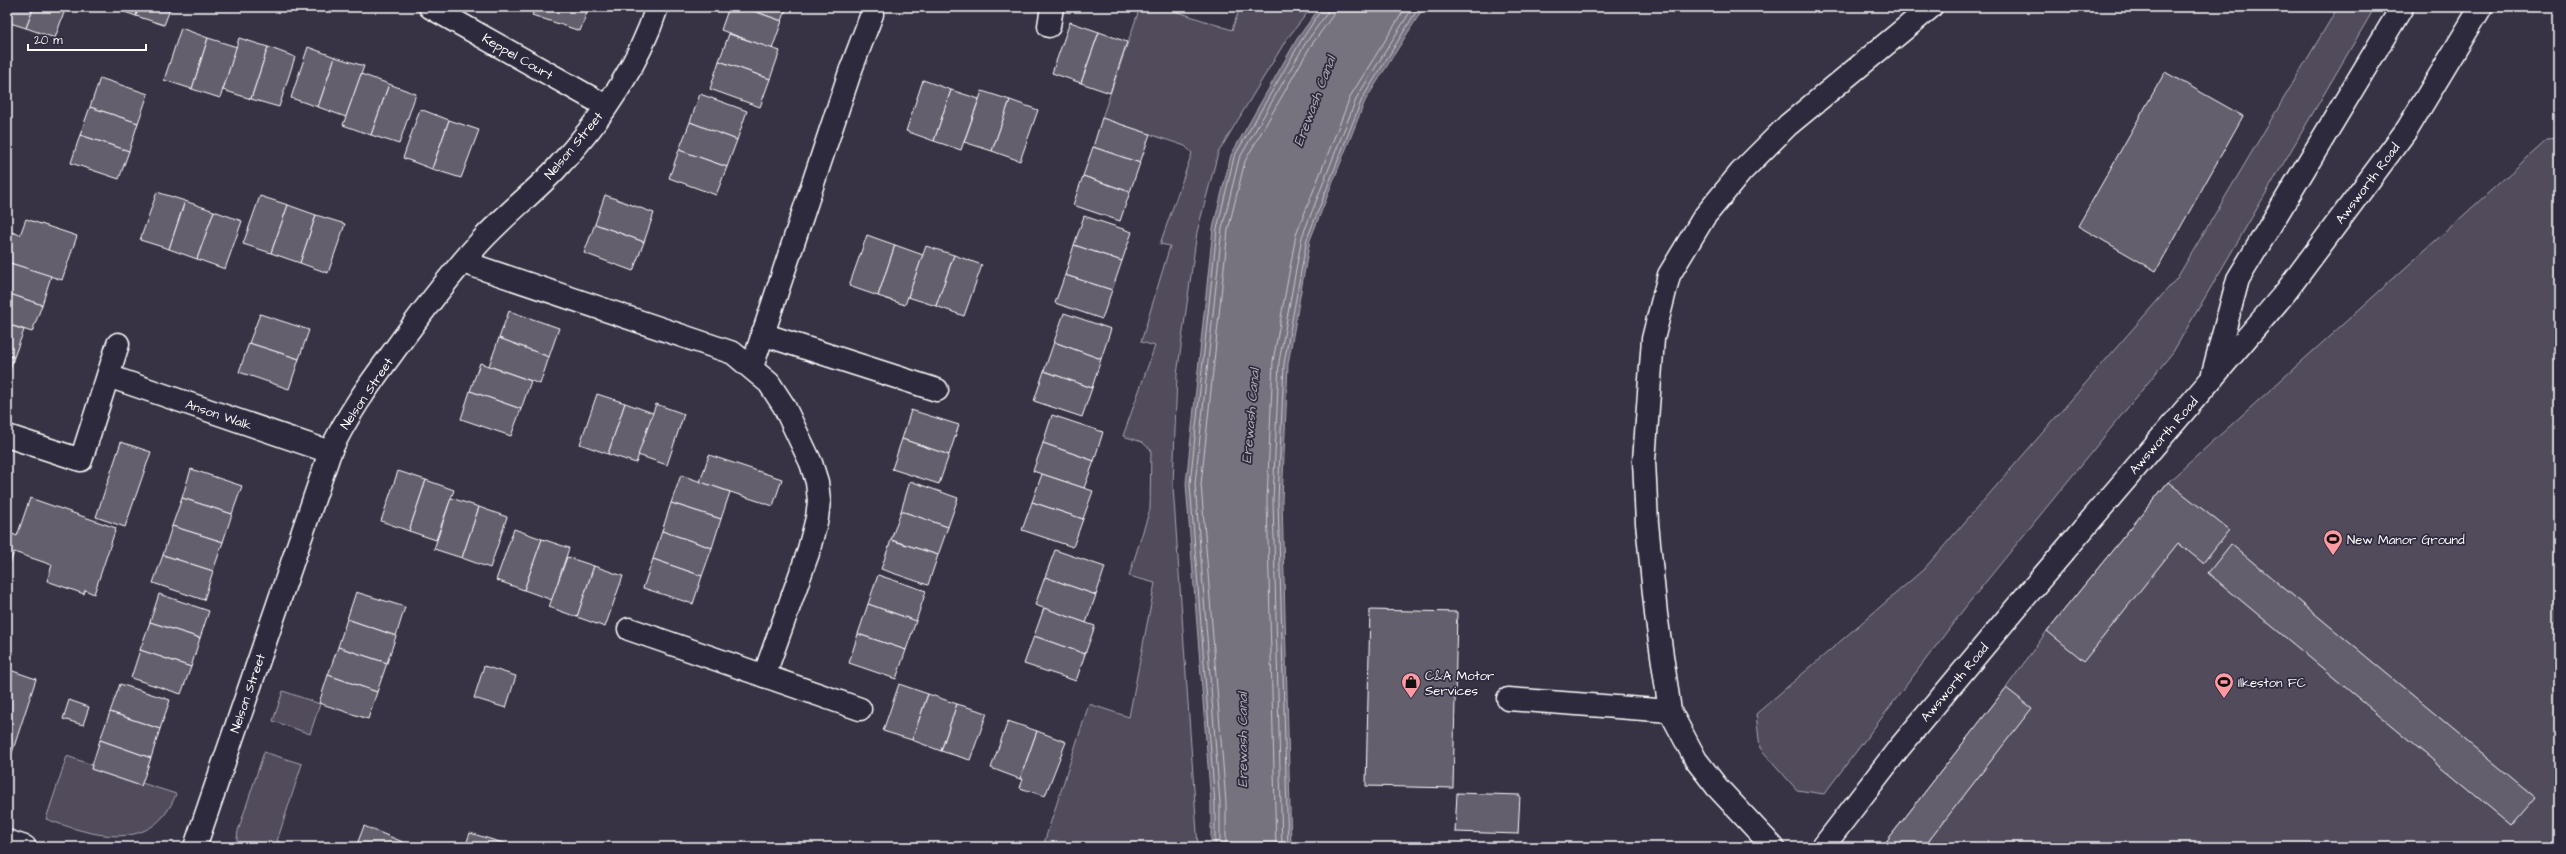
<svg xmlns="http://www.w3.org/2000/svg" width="2566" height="854" viewBox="0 0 2566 854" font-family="'Architects Daughter',sans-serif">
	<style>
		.green { fill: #514c5c; stroke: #a8a6ae }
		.water { fill: #76737f; stroke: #adabb2 }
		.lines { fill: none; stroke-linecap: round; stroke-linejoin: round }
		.shore { stroke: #c8c7cc; stroke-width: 1 }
		.building { fill: #635f6d; stroke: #fff }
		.minor-casing { stroke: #fff; stroke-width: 25 }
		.minor { stroke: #2f2a3d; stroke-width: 22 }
		.labels { text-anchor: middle; stroke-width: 3.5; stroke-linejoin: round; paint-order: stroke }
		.street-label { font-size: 13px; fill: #fff; stroke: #2f2a3d }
		.poi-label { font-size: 13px; fill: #fff; stroke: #2f2a3d; text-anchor: start }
		.water-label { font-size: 14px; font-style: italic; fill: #b4b2b9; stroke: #2f2a3d }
	</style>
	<rect width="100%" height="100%" fill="#373345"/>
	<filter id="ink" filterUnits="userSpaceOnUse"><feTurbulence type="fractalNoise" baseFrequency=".025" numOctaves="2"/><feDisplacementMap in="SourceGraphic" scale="8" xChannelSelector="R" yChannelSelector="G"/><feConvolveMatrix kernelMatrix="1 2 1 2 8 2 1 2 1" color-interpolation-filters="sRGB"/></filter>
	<g filter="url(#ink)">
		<g class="green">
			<path d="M1140 7H1163L1232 30 1240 7H1312L1286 40 1218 153 1197 232 1177 375 1173 486 1198 847H1047L1043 846 1089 704 1129 717 1155 583 1129 576 1150 509 1151 450 1142 442 1123 436 1155 346 1141 342 1170 246 1160 244 1192 153 1185 146 1102 118Z"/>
			<path d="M2338 7H2375L2173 352 1967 605 1824 794 1797 790 1760 748 1756 714 1924 569 2177 278Z"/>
			<path d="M2559 139V847H1882L2006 688 2047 631 2168 482 2547 140Z"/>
			<path d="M283 691 320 704 310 734 273 721Z"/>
			<path d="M264 752 302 764 277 841 296 847H236L238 831Z"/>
			<path d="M67 756 92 765 91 769 141 786 142 783 176 794C153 854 95 837 46 819Z"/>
		</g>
		<path class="water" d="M1320 7H1424L1365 101 1310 240 1288 364 1282 500 1291 847H1211V804L1186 484 1213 228 1231 155 1297 39Z"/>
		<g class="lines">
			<g class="shore">
				<path d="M1215 847V804L1190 484 1217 229 1234 157 1301 41 1323 7"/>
				<path d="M1220 847V803L1195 484 1222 229 1239 159 1305 44 1327 13 1328 7"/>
				<path d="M1226 847V803L1201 484 1228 230 1245 161 1310 47 1333 15 1334 7"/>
				<path d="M1276 847 1267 500 1273 361 1296 235 1351 95 1406 7"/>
				<path d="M1282 847 1273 500 1279 362 1302 237 1357 97 1413 7"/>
				<path d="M1288 847 1278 500 1284 363 1307 239 1362 99 1419 7"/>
			</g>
		</g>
		<g class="building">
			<path d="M7 7H34L26 28 7 22Z"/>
			<path d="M34 7H66L55 38 26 28Z"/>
			<path d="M111 7H139L136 16Z"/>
			<path d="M139 7H171L164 25 136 16Z"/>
			<path d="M535 7H589L580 31 532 15Z"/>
			<path d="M729 7H743L782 21 772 49 721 30Z"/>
			<path d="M743 7H787L782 21Z"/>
			<path d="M1070 22 1099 32 1081 83 1052 73Z"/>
			<path d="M181 28 208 38 192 89 164 80Z"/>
			<path d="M1099 32 1127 42 1110 93 1081 83Z"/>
			<path d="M729 34 780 51 770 79 719 61Z"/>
			<path d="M208 38 237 47 220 98 192 89Z"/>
			<path d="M239 38 268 47 251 99 223 90Z"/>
			<path d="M268 47 295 57 279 107 251 99Z"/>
			<path d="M308 47 335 57 318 107 291 98Z"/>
			<path d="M335 57 364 66 346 117 318 107Z"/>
			<path d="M719 61 770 79 760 107 710 89Z"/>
			<path d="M2165 72 2243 116 2156 271 2078 226Z"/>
			<path d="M361 74 389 84 371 135 343 125Z"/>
			<path d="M100 78 148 94 138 123 90 107Z"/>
			<path d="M923 80 951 90 934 141 906 131Z"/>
			<path d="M389 84 416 94 399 144 371 135Z"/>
			<path d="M951 90 979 99 961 150 934 141Z"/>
			<path d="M982 91 1010 100 992 151 964 142Z"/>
			<path d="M700 94 747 111 737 140 690 122Z"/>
			<path d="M1010 100 1038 110 1020 161 992 151Z"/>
			<path d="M90 107 138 123 129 151 80 135Z"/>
			<path d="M420 109 449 120 432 169 403 158Z"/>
			<path d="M1102 118 1150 134 1140 163 1093 147Z"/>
			<path d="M449 120 479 130 461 178 432 169Z"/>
			<path d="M690 122 737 140 727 167 679 150Z"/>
			<path d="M80 135 129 151 119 179 71 163Z"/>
			<path d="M1093 147 1140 163 1130 192 1083 176Z"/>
			<path d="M7 148 12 149 7 165Z"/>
			<path d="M679 150 727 167 716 195 669 178Z"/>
			<path d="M1083 176 1130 192 1120 221 1073 205Z"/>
			<path d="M157 192 185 201 169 249 140 240Z"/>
			<path d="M605 195 654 213 644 242 595 224Z"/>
			<path d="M260 196 288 205 271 253 243 244Z"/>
			<path d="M185 201 214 211 197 259 169 249Z"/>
			<path d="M288 205 316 215 300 263 271 253Z"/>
			<path d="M214 211 242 221 225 269 197 259Z"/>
			<path d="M316 215 345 224 328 273 300 263Z"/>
			<path d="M1084 216 1132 232 1122 261 1074 245Z"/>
			<path d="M26 219 77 236 62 280 7 262V238L9 231 20 235Z"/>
			<path d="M595 224 644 242 633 271 584 253Z"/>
			<path d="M867 235 895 245 878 296 849 286Z"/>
			<path d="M895 245 923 255 905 305 878 296Z"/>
			<path d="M1074 245 1122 261 1112 290 1065 275Z"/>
			<path d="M926 246 954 255 936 306 908 297Z"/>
			<path d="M954 255 982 265 964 316 936 306Z"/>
			<path d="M7 262 51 276 42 305 7 293Z"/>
			<path d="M1065 275 1112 290 1102 319 1055 303Z"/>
			<path d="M7 293 42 305 32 332 7 324Z"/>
			<path d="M509 311 559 328 549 357 499 338Z"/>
			<path d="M1064 313 1111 329 1101 359 1054 342Z"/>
			<path d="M260 314 309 330 299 359 249 343Z"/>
			<path d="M7 324 24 330 14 357 7 355Z"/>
			<path d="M499 338 549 357 540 384 489 366Z"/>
			<path d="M1054 342 1101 359 1092 388 1044 371Z"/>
			<path d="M249 343 299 359 289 389 239 372Z"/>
			<path d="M7 355 14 357 7 379Z"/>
			<path d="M480 363 531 381 521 409 470 391Z"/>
			<path d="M1044 371 1092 388 1082 417 1034 401Z"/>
			<path d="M470 391 521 409 511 436 461 419Z"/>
			<path d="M597 394 625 403 608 454 580 444Z"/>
			<path d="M625 403 653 413 636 463 608 454Z"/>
			<path d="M656 404 684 414 667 465 638 455Z"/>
			<path d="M911 410 959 425 949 455 902 439Z"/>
			<path d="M1052 415 1103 432 1094 461 1043 443Z"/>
			<path d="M902 439 949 455 939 484 892 469Z"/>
			<path d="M121 442 151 452 125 527 96 517Z"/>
			<path d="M1043 443 1094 461 1084 488 1033 471Z"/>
			<path d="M709 455 782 479 773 506 700 482Z"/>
			<path d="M191 469 242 486 232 514 182 498Z"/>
			<path d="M398 471 426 480 409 531 381 521Z"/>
			<path d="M1042 474 1093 491 1083 519 1032 502Z"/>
			<path d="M681 475 730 492 721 519 671 503Z"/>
			<path d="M426 480 454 490 436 540 409 531Z"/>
			<path d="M910 481 958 498 948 527 901 511Z"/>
			<path d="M2168 482 2229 530 2203 563 2178 543 2084 661 2047 631Z"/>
			<path d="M30 498 116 528 94 594 85 590 84 594 47 581 52 565 14 552 9 566 7 565V541L10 533 17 536Z"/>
			<path d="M182 498 232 514 223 542 172 526Z"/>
			<path d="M451 498 479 507 462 558 434 549Z"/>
			<path d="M1032 502 1083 519 1073 547 1022 530Z"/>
			<path d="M671 503 721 519 712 548 662 531Z"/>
			<path d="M479 507 507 517 490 568 462 558Z"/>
			<path d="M901 511 948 527 938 555 891 540Z"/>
			<path d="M172 526 223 542 213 571 163 555Z"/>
			<path d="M514 529 542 539 524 590 496 580Z"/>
			<path d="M662 531 712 548 702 576 653 559Z"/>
			<path d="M542 539 569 548 552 600 524 590Z"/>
			<path d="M891 540 938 555 928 585 881 569Z"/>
			<path d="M2231 544 2536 798 2512 826 2208 573Z"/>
			<path d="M1055 550 1105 567 1096 595 1045 577Z"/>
			<path d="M163 555 213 571 204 600 153 583Z"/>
			<path d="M567 557 594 566 577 617 549 607Z"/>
			<path d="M653 559 702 576 693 604 643 588Z"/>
			<path d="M594 566 623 576 605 627 577 617Z"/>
			<path d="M878 575 926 591 916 621 868 604Z"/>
			<path d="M1045 577 1096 595 1086 623 1035 605Z"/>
			<path d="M356 592 405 607 396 636 347 619Z"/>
			<path d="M159 594 209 611 200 638 150 622Z"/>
			<path d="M868 604 916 621 906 650 858 634Z"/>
			<path d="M1044 608 1095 626 1085 654 1034 636Z"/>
			<path d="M1370 610 1457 612 1453 788 1366 786Z"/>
			<path d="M347 619 396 636 387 663 338 647Z"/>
			<path d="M150 622 200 638 191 667 140 650Z"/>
			<path d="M858 634 906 650 896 679 849 663Z"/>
			<path d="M1034 636 1085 654 1076 681 1024 664Z"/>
			<path d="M338 647 387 663 377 692 328 675Z"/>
			<path d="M140 650 191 667 181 694 131 678Z"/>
			<path d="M484 666 516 676 506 708 474 698Z"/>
			<path d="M7 669 36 679 9 762H7Z"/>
			<path d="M328 675 377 692 368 719 319 703Z"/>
			<path d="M120 684 170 700 160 729 110 712Z"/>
			<path d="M899 684 928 694 912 740 883 731Z"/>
			<path d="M2006 688 2032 708 1924 847H1882Z"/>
			<path d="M928 694 957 704 941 751 912 740Z"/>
			<path d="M69 700 89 707 83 725 63 719Z"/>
			<path d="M957 704 987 713 970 760 941 751Z"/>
			<path d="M110 712 160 729 151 758 100 740Z"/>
			<path d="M1008 721 1037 731 1020 779 991 768Z"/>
			<path d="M1037 731 1066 742 1045 796 1020 788 1023 779H1020Z"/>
			<path d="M100 740 151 758 141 786 91 769Z"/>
			<path d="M1457 793 1520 795 1518 834 1455 832Z"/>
			<path d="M364 826 415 847H356Z"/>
			<path d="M470 833 513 846 512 847H465Z"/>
		</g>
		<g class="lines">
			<g class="minor-casing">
				<g id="minor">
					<path d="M430 7 606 106"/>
					<path d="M1049 26 1052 7"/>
					<path d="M463 262 733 353 769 383 784 406 811 463 817 482 819 501 817 518 808 553 764 676"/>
					<path d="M762 334 937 390"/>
					<path d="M752 367 850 72 872 14"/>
					<path d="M2213 373 2238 279 2402 7"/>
					<path d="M108 376 330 452"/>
					<path d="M7 436 81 460 118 344"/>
					<path d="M629 629 860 709"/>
					<path d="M1508 699 1670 711"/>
					<path d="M7 841 25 847"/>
					<path d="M195 847 330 452C346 417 368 386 391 355 419 316 448 277 481 241 504 216 531 195 555 170 598 124 638 67 657 7"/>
					<path d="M1773 847 1717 787 1696 760 1670 711 1656 614 1647 523 1644 461 1653 339 1669 275 1704 217 1741 172 1788 125 1931 7"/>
					<path d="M1823 847 1899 748 2020 603 2285 293 2408 128 2481 7"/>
				</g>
			</g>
			<use href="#minor" class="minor"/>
		</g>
	</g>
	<defs>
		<g id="stadium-pin" transform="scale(1)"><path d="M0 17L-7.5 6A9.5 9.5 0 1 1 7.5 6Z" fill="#ff9aa2" stroke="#2f2a3d"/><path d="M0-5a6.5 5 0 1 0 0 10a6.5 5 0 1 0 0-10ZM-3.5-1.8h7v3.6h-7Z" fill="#111"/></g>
		<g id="shop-pin" transform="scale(1)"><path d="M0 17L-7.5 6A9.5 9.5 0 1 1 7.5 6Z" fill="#ff9aa2" stroke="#2f2a3d"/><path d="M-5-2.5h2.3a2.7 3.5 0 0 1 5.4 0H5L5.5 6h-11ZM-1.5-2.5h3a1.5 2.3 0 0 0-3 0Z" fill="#111"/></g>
	</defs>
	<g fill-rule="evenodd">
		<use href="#stadium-pin" x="2333" y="539"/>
		<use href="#shop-pin" x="1411" y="682"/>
		<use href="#stadium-pin" x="2224" y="682"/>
	</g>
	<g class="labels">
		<g class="street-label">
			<text transform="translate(518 56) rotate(30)" y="5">Keppel Court</text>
			<text transform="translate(573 145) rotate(-50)" y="5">Nelson Street</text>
			<text transform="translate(2367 183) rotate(-53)" y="5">Awsworth Road</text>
			<text transform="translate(366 393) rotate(-56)" y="5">Nelson Street</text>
			<text transform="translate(219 414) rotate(19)" y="5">Anson Walk</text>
			<text transform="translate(2163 435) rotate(-49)" y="5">Awsworth Road</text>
			<text transform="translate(1954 682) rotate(-50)" y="5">Awsworth Road</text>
			<text transform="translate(247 693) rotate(-71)" y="5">Nelson Street</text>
		</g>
		<g class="poi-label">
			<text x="2347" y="544">New Manor Ground</text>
			<text x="1425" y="680">C&amp;A Motor<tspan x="1425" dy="15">Services</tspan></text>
			<text x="2238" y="687">Ilkeston FC</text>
		</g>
		<g class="water-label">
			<text transform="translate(1314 101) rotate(-69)" y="5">Erewash Canal</text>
			<text transform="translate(1250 416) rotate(-85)" y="5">Erewash Canal</text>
			<text transform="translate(1242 740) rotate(-90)" y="5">Erewash Canal</text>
		</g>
	</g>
	<rect width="2566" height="854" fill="none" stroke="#2f2a3d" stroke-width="24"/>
	<rect x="12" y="12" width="2542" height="830" fill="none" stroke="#fff" stroke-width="1.5" filter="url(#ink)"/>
	<path d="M28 44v6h118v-6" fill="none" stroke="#ffffff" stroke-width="2"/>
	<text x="34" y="44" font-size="12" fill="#ffffff" stroke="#2f2a3d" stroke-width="3" paint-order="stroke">20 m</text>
</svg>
